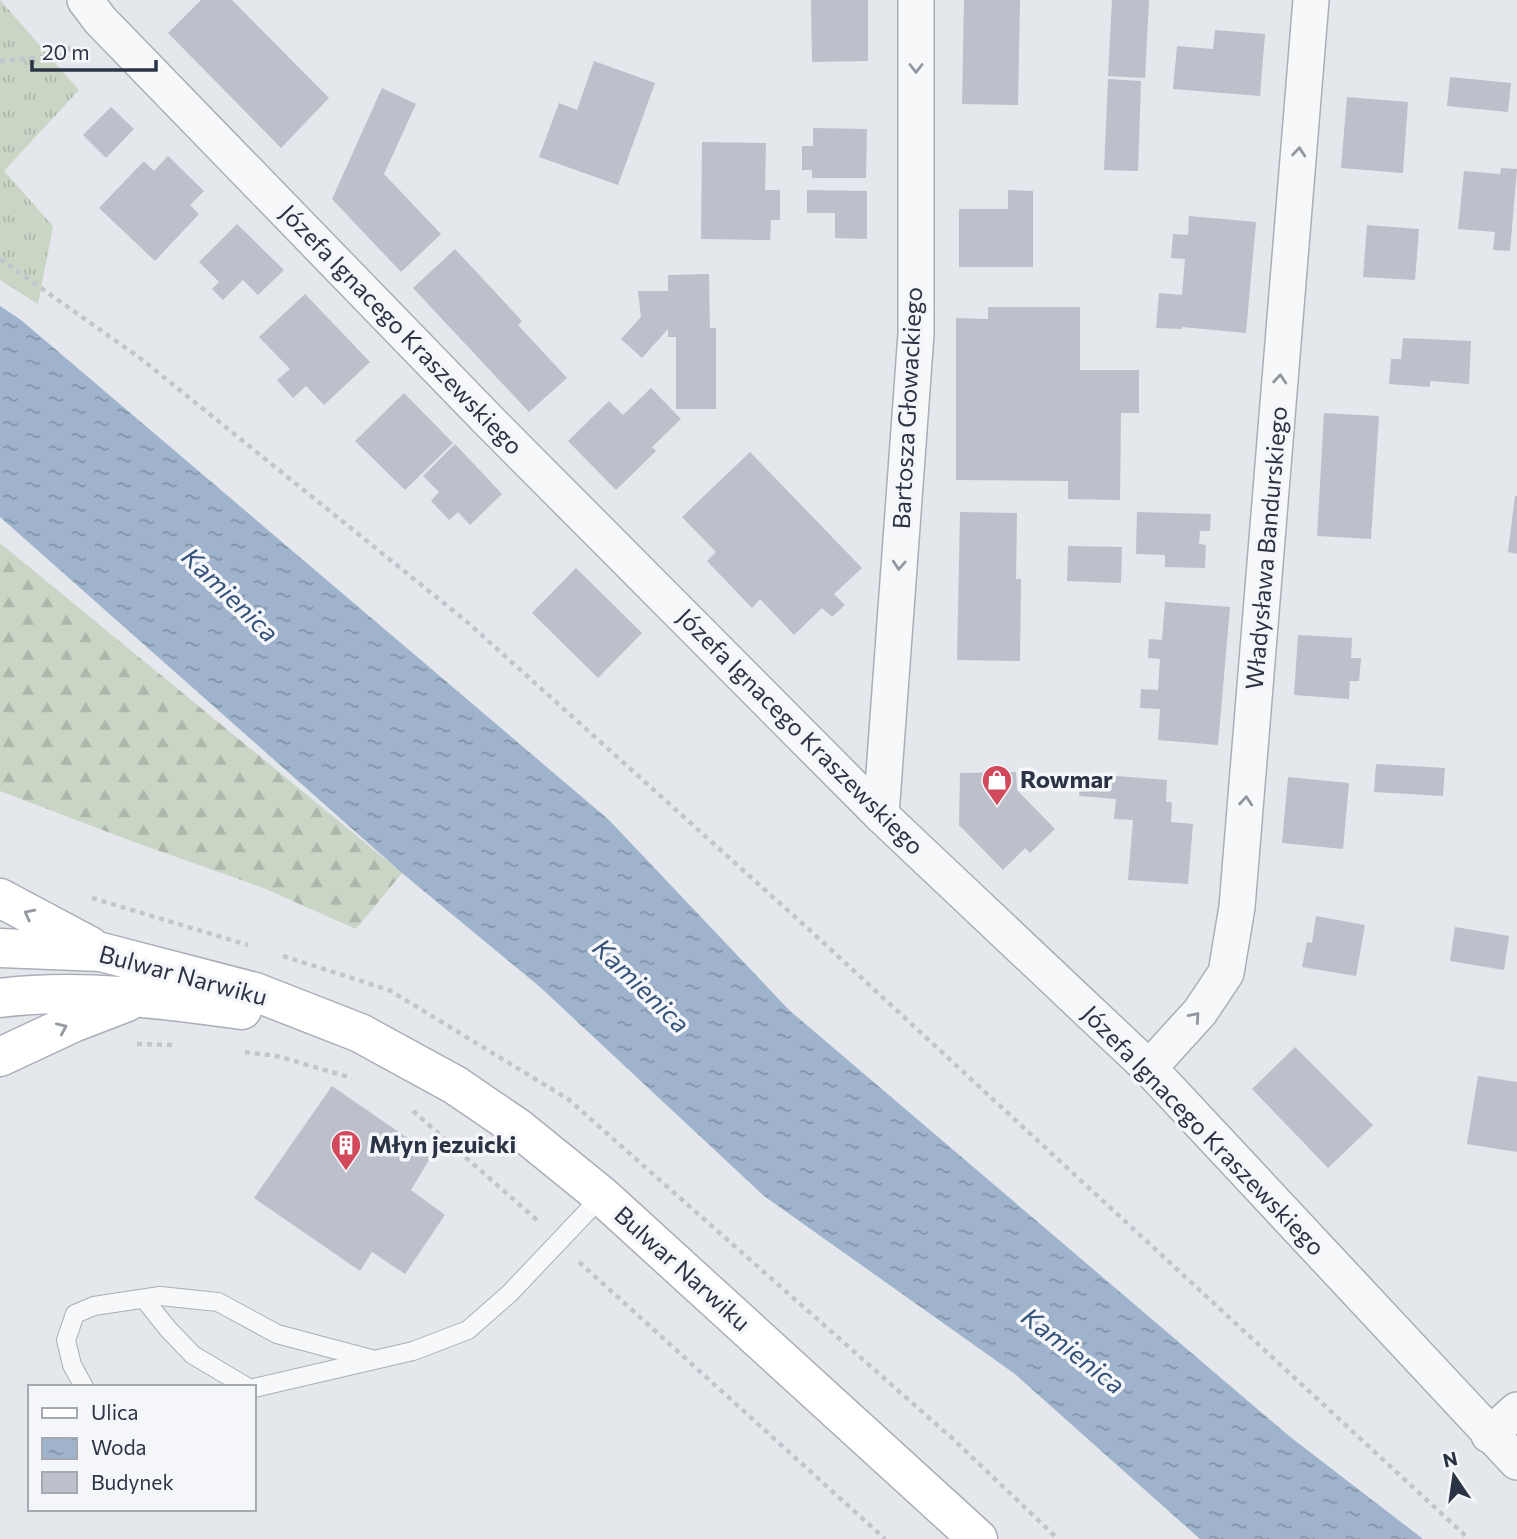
<svg xmlns="http://www.w3.org/2000/svg" width="1517" height="1539" viewBox="0 0 1517 1539" font-family="Commissioner,sans-serif">
	<style>
		.grass { fill: url(#grass-tufts) }
		.forest { fill: url(#forest-firs) }
		.water { fill: url(#water-ripples) }
		.building { fill: #bbc0ca }
		.lines { fill: none; stroke-linecap: round; stroke-linejoin: round }
		.lane-casing { stroke: #a9aeb7; stroke-width: 20 }
		.street-casing { stroke: #a9aeb7; stroke-width: 38 }
		.secondary-casing { stroke: #a9aeb7; stroke-width: 41 }
		.path { stroke: #c2c5cb; stroke-width: 4.5; stroke-dasharray: 5 5; stroke-linecap: butt }
		.lane { stroke: #f7f8fa; stroke-width: 18 }
		.street { stroke: #f7f8fa; stroke-width: 35 }
		.secondary { stroke: #fff; stroke-width: 38 }
		.oneway { stroke: #9196a0 }
		.oneway2 { stroke: #959aa2 }
		.labels { text-anchor: middle; stroke-width: 7; stroke-linejoin: round; paint-order: stroke }
		.street-label { font-size: 24px; fill: #2b3445; stroke: #f4f6f9 }
		.poi-label { font-size: 24px; font-weight: bold; fill: #2b3445; stroke: #f4f6f9; text-anchor: start }
		.water-label { font-size: 26px; font-style: italic; fill: #34527a; stroke: #f4f6f9 }
	</style>
	<defs>
		<pattern id="grass-tufts" width="24" height="20" patternUnits="userSpaceOnUse" patternTransform="scale(1.75)"><rect width="24" height="20" fill="#c9d6c5"/><path d="M3 7l-1-3M5 7V3M7 7l1-3M15 17l-1-3M17 17v-4M19 17l1-3" fill="none" stroke="#adb8ab"/></pattern>
		<pattern id="forest-firs" width="22" height="20" patternUnits="userSpaceOnUse" patternTransform="scale(1.75)"><rect width="22" height="20" fill="#c9d6c5"/><path d="M5 1l3.5 6h-7zM16 11l3.5 6h-7z" fill="#adb8ab"/></pattern>
		<pattern id="water-ripples" width="26" height="14" patternUnits="userSpaceOnUse" patternTransform="scale(1.75)"><rect width="26" height="14" fill="#9fb4cc"/><path d="M2 4q2-2 4 0t4 0M15 11q2-2 4 0t4 0" fill="none" stroke="#8293a7"/></pattern>
	</defs>
	<rect width="100%" height="100%" fill="#e4e7ec"/>
	<path class="grass" d="M0 0 79 90 4 171 53 226 38 304 0 280Z"/>
	<path class="forest" d="M0 543 402 873 356 929 261 887 134 842 0 791Z"/>
	<path class="water" d="M0 306 21 320 609 820 789 1010 1289 1436 1423 1539H1200L1015 1374 764 1196 540 987 402 873 0 517Z"/>
	<g class="building">
		<path d="M201 0H232L329 98 281 148 168 33Z"/>
		<path d="M811 0H868V61L812 62Z"/>
		<path d="M964 0H1020L1018 105 962 104Z"/>
		<path d="M1112 0H1149L1145 78 1108 76Z"/>
		<path d="M1215 30 1265 34 1260 96 1173 89 1177 46 1213 49Z"/>
		<path d="M594 61 655 83 618 185 539 157 559 103 577 110Z"/>
		<path d="M1450 77 1511 83 1508 112 1447 106Z"/>
		<path d="M1108 79 1141 81 1138 171 1104 170Z"/>
		<path d="M382 88 416 104 384 174 441 234 401 272 332 199Z"/>
		<path d="M1347 97 1408 102 1403 173 1341 168Z"/>
		<path d="M111 107 134 129 106 158 83 135Z"/>
		<path d="M813 128 867 129 866 178H812V170H802V146H813Z"/>
		<path d="M702 142 766 143 765 190H780V220H771L770 240 701 239Z"/>
		<path d="M168 156 204 191 190 205 199 214 155 261 99 208 144 161 154 171Z"/>
		<path d="M1501 168 1517 169 1510 251 1493 250 1495 232 1458 229 1464 171 1500 174Z"/>
		<path d="M807 190 867 191V239L835 238V213H807Z"/>
		<path d="M1008 190 1033 191V267H959V209H1008Z"/>
		<path d="M1189 216 1256 222 1246 333 1182 327V329L1156 328 1159 293 1182 295 1185 259 1171 258 1173 234 1188 235Z"/>
		<path d="M237 224 284 270 258 295 243 280 223 300 212 289 219 282 199 262Z"/>
		<path d="M1367 225 1419 229 1415 280 1363 277Z"/>
		<path d="M455 249 522 321 518 325 567 378 529 412 413 288Z"/>
		<path d="M709 274 710 328H716V409H676V337H668V329L642 358 621 339 641 317 638 291H668V275Z"/>
		<path d="M305 294 370 362 324 405 306 386 293 398 277 380 290 369 259 337Z"/>
		<path d="M988 307H1080V370H1139V413H1121L1120 500 1068 499V481L956 480V318L988 319Z"/>
		<path d="M1403 338 1471 341 1469 384 1430 381V387L1389 384 1391 359H1401Z"/>
		<path d="M651 388 681 419 652 447 656 451 616 490 568 441 609 401 623 415Z"/>
		<path d="M404 393 453 443 405 490 355 441Z"/>
		<path d="M1324 413 1379 416 1371 539 1317 536Z"/>
		<path d="M455 444 502 494 470 525 458 512 449 520 431 501 439 492 423 476Z"/>
		<path d="M750 452 862 568 834 594 845 605 832 617 822 608 794 635 760 599 752 608 707 561 716 552 682 517Z"/>
		<path d="M1515 496H1517V554L1508 552Z"/>
		<path d="M960 512 1017 513 1016 579H1021L1020 661 957 660Z"/>
		<path d="M1137 512 1211 514 1210 531H1200L1199 544 1206 545 1205 568 1165 567V555L1136 554Z"/>
		<path d="M1068 546 1122 547 1121 583 1067 581Z"/>
		<path d="M576 568 642 633 598 678 532 613Z"/>
		<path d="M1165 602 1230 607 1218 745 1158 740 1160 709 1140 708 1141 689 1158 690 1160 659 1148 658 1149 639 1162 640Z"/>
		<path d="M1298 635 1352 638 1351 658H1361L1359 681H1350L1349 699 1294 695Z"/>
		<path d="M1376 764 1445 768 1443 796 1374 792Z"/>
		<path d="M1016 772 1017 790 1055 829 1030 853 1025 848 1003 870 959 825 960 773Z"/>
		<path d="M1081 773 1167 780 1166 802H1172L1171 822 1193 824 1188 884 1128 880 1133 820 1114 819 1116 799 1079 796Z"/>
		<path d="M1288 777 1349 783 1343 849 1282 843Z"/>
		<path d="M1316 916 1365 925 1356 976 1302 967 1307 942 1312 943Z"/>
		<path d="M1455 927 1509 936 1504 970 1450 961Z"/>
		<path d="M1295 1047 1373 1125 1328 1168 1252 1089Z"/>
		<path d="M1478 1076 1517 1082V1152L1467 1144Z"/>
		<path d="M332 1086 432 1155 411 1190 445 1215 405 1274 372 1252 360 1271 254 1198Z"/>
	</g>
	<g class="lines">
		<g class="lane-casing">
			<g id="lane">
				<path d="M144 1299 168 1329 193 1355 247 1387"/>
				<path d="M84 1387 72 1365 66 1340 75 1314 94 1306 160 1296 218 1302 277 1334 371 1359"/>
				<path d="M254 1388 413 1351 468 1330 510 1293 602 1196"/>
			</g>
		</g>
		<g class="street-casing">
			<g id="street">
				<path d="M85 0 100 20 491 423 881 815 1149 1068 1517 1462"/>
				<path d="M881 815 916 334V0"/>
				<path d="M1149 1068 1200 1012 1226 973 1237 907 1311 0"/>
				<path d="M1489 1435 1517 1410"/>
			</g>
		</g>
		<g class="secondary-casing">
			<g id="secondary">
				<path d="M0 898 90 946"/>
				<path d="M0 948 101 952 255 992 360 1033 455 1085 518 1128 602 1196 978 1539"/>
				<path d="M0 998C81 988 161 999 242 1010"/>
				<path d="M0 1057 75 1022 127 1002"/>
			</g>
		</g>
		<g class="path">
			<path d="M0 61 64 55 72 46"/>
			<path d="M0 259 140 358 466 621 814 934 1469 1539"/>
			<path d="M92 898 248 945"/>
			<path d="M283 956 389 990 568 1099 953 1439 1058 1539"/>
			<path d="M137 1044 174 1045"/>
			<path d="M245 1052 277 1056 352 1078"/>
			<path d="M413 1111 538 1221"/>
			<path d="M579 1262 885 1539"/>
		</g>
		<use href="#lane" class="lane"/>
		<use href="#street" class="street"/>
		<use href="#secondary" class="secondary"/>
	</g>
	<defs><path id="oneway-chevron" d="M-2-3.5L2.5 0L-2 3.5" fill="none" stroke-width="1.6" stroke-linecap="round" stroke-linejoin="round" transform="scale(1.75)"/></defs>
	<g class="oneway">
		<use href="#oneway-chevron" transform="translate(916 68) rotate(90)"/>
		<use href="#oneway-chevron" transform="translate(1299 152) rotate(-85)"/>
		<use href="#oneway-chevron" transform="translate(1280 379) rotate(-85)"/>
		<use href="#oneway-chevron" transform="translate(899 565) rotate(94)"/>
		<use href="#oneway-chevron" transform="translate(1246 801) rotate(-85)"/>
		<use href="#oneway-chevron" transform="translate(1195 1017) rotate(-49)"/>
	</g>
	<g class="oneway2">
		<use href="#oneway-chevron" transform="translate(29 914) rotate(-153)"/>
		<use href="#oneway-chevron" transform="translate(62 1028) rotate(-24)"/>
	</g>
	<defs>
		<g id="shop-pin" transform="scale(1.575)"><path d="M0 17L-7.5 6A9.5 9.5 0 1 1 7.5 6Z" fill="#d1495b" stroke="#f4f6f9"/><path d="M-5-2.5h2.3a2.7 3.5 0 0 1 5.4 0H5L5.5 6h-11ZM-1.5-2.5h3a1.5 2.3 0 0 0-3 0Z" fill="#fff"/></g>
		<g id="building-pin" transform="scale(1.575)"><path d="M0 17L-7.5 6A9.5 9.5 0 1 1 7.5 6Z" fill="#d1495b" stroke="#f4f6f9"/><path d="M-4-6H4V6H1V3H-1V6H-4ZM-2.5-4.3h1.7v1.8h-1.7ZM.8-4.3h1.7v1.8H.8ZM-2.5-1h1.7V.8h-1.7ZM.8-1h1.7V.8H.8Z" fill="#fff"/></g>
	</defs>
	<g fill-rule="evenodd">
		<use href="#shop-pin" x="997" y="780"/>
		<use href="#building-pin" x="346" y="1145"/>
	</g>
	<g class="labels">
		<g class="street-label">
			<text transform="translate(401 330) rotate(46)" y="8">Józefa Ignacego Kraszewskiego</text>
			<text transform="translate(908 408) rotate(-87)" y="8">Bartosza Głowackiego</text>
			<text transform="translate(1267 548) rotate(-85)" y="8">Władysława Bandurskiego</text>
			<text transform="translate(800 732) rotate(45)" y="8">Józefa Ignacego Kraszewskiego</text>
			<text transform="translate(183 976) rotate(15)" y="8">Bulwar Narwiku</text>
			<text transform="translate(1203 1131) rotate(46)" y="8">Józefa Ignacego Kraszewskiego</text>
			<text transform="translate(682 1269) rotate(42)" y="8">Bulwar Narwiku</text>
		</g>
		<g class="poi-label">
			<text x="1020" y="788">Rowmar</text>
			<text x="369" y="1153">Młyn jezuicki</text>
		</g>
		<g class="water-label">
			<text transform="translate(230 595) rotate(44)" y="9">Kamienica</text>
			<text transform="translate(641 986) rotate(44)" y="9">Kamienica</text>
			<text transform="translate(1073 1351) rotate(38)" y="9">Kamienica</text>
		</g>
	</g>
	<rect x="28" y="1385" width="228" height="126" fill="#f4f6f9" stroke="#a4a8b1" stroke-width="2"/>
	<rect x="42" y="1408" width="35" height="10" fill="#ffffff" stroke="#a4a8b1" stroke-width="2"/>
	<text x="91" y="1420" font-size="21" fill="#2b3445">Ulica</text>
	<rect x="42" y="1438" width="35" height="21" fill="url(#water-ripples)" stroke="#a4a8b1" stroke-width="2"/>
	<text x="91" y="1455" font-size="21" fill="#2b3445">Woda</text>
	<rect x="42" y="1472" width="35" height="21" fill="#bbc0ca" stroke="#a4a8b1" stroke-width="2"/>
	<text x="91" y="1490" font-size="21" fill="#2b3445">Budynek</text>
	<g transform="translate(1454 1476) rotate(347)" stroke="#f4f6f9" stroke-width="5" paint-order="stroke">
	<path d="M0-5L12 26L0 18L-12 26Z" fill="#2b3445"/>
	<text y="-10" font-size="19" font-weight="bold" text-anchor="middle" fill="#2b3445">N</text>
	</g>
	<path d="M32 60v10h124v-10" fill="none" stroke="#2b3445" stroke-width="3.5"/>
	<text x="42" y="60" font-size="21" fill="#2b3445" stroke="#f4f6f9" stroke-width="5" paint-order="stroke">20 m</text>
</svg>
